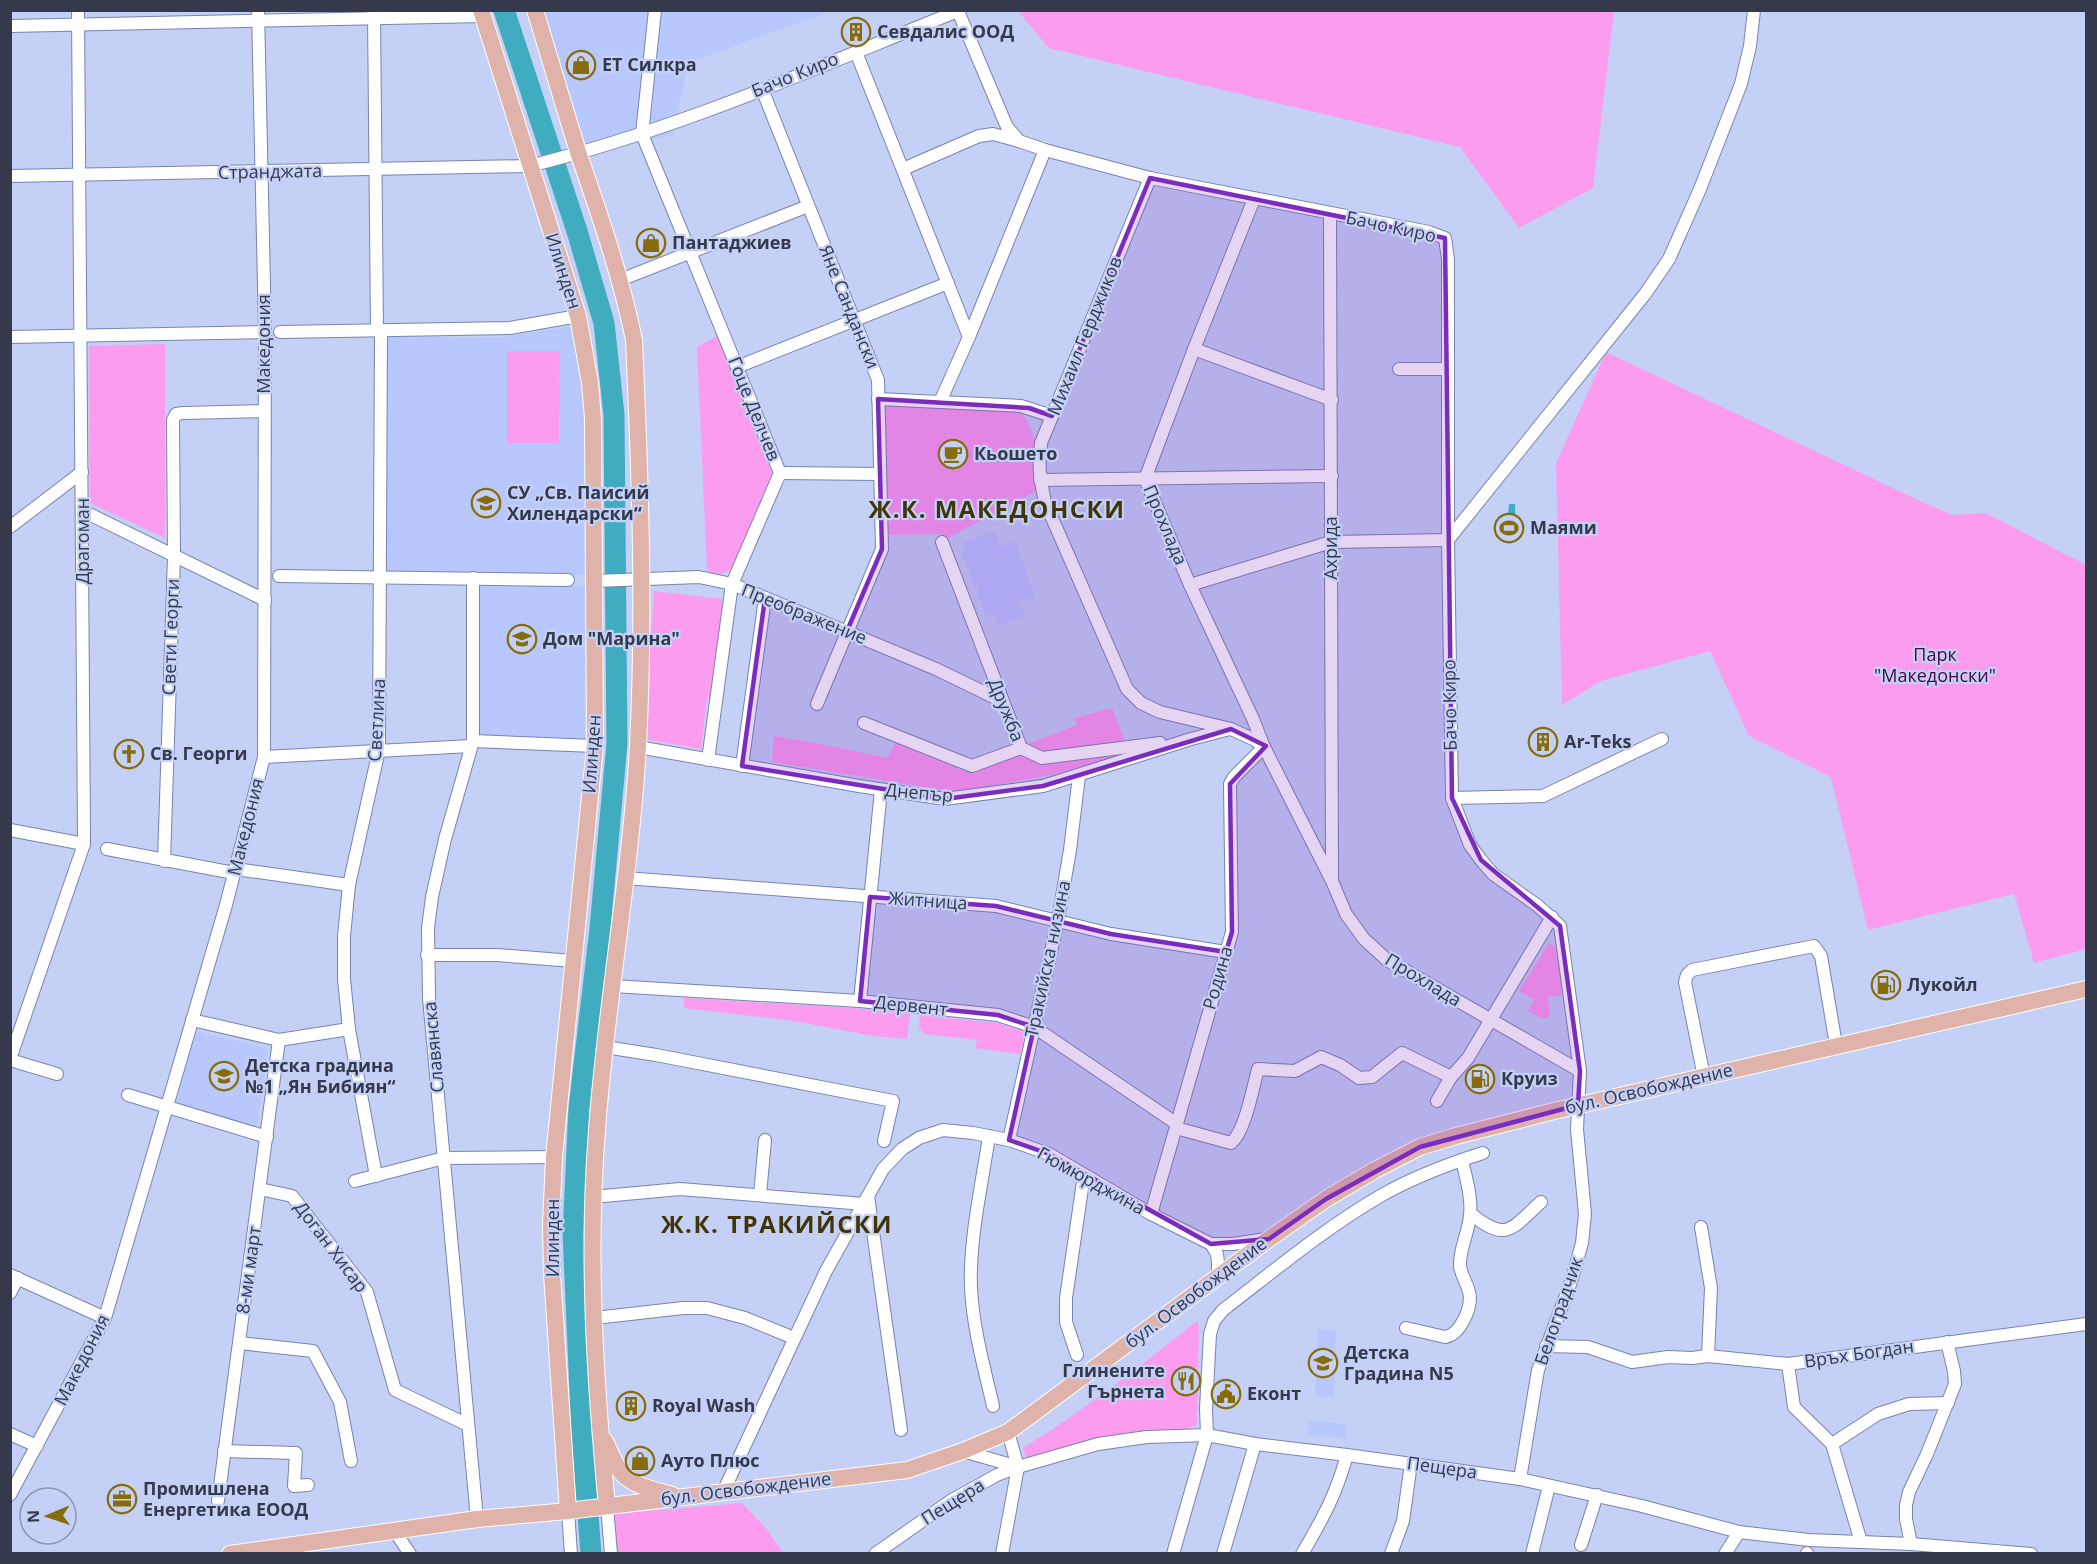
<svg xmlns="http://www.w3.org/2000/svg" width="2097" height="1564" viewBox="0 0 2097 1564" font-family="'Open Sans',sans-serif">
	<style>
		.built { fill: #b8c8ff }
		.green { fill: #fc9cee }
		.water { fill: #40acc0 }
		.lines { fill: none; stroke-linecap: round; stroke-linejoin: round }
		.river { stroke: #40acc0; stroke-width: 21 }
		.minor-casing { stroke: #7884b0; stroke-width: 14 }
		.major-casing { stroke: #fff; stroke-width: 18 }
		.minor { stroke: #fff; stroke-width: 12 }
		.major { stroke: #e0b3aa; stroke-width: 16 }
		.marked { fill: #7b2cbf; fill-opacity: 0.2; stroke: #7b2cbf; stroke-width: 4.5; stroke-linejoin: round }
		.labels { text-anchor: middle; stroke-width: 4.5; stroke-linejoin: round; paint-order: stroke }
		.poi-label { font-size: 18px; font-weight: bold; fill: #34394c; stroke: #c4d0f6; text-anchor: start }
		.street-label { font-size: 18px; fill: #34394c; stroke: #c4d0f6 }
		.park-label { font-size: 18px; fill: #490743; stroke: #c4d0f6 }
		.district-label { font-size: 24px; font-weight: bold; letter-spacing: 1.5px; fill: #403409; stroke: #c4d0f6 }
	</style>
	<rect width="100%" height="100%" fill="#c4d0f6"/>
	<g class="built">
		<path d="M535 11H831L688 63 673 135 579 154Z"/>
		<path d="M570 326 582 365 587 433V575L385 574 387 337H504Z"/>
		<path d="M994 530 1001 547 1015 541 1035 596 1019 603 1025 615 999 626 993 613 986 615 976 590 979 589 977 585 975 586 961 552 966 550 963 543Z"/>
		<path d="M477 585 589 586 590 742 476 738Z"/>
		<path d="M196 1031 268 1048 257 1127 176 1103Z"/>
		<path d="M1318 1329 1336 1330 1334 1397H1315L1316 1370 1312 1369V1356H1317Z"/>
		<path d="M1309 1421 1345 1424 1346 1438 1308 1435Z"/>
	</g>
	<g class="green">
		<path d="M1018 11H1614L1593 188 1519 228 1460 147 1049 48Z"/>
		<path d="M717 336 772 473 733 567C726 575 718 575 709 573L707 568 697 347Z"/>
		<path d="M165 344V538L90 503 89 346Z"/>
		<path d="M507 351H560L559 443H507Z"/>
		<path d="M1606 352 1920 501 1953 515 1986 513 2086 565V949L2034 963 2014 894 1868 930 1831 777 1749 736 1710 651 1601 681 1562 705 1556 463Z"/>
		<path d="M881 400 1019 410C1040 435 1037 459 1038 490L944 540 941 534 884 535Z"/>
		<path d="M654 591 722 599 716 691 713 698H707L701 749 644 739Z"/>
		<path d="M1112 708 1126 744 1045 755 1029 746 1028 744 1077 725 1075 718Z"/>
		<path d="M774 736 811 742 888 758 895 743 972 774 1024 753 1150 747 1055 774 955 792 772 762Z"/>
		<path d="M1549 943 1557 948 1562 995 1548 997 1550 1016 1543 1019 1528 1011 1534 1000 1519 991Z"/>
		<path d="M684 998 854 1008 910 1014 907 1039 873 1036 794 1021 684 1008Z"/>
		<path d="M920 1015 998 1023 1026 1032 1020 1054 975 1048 977 1040 924 1034 919 1028Z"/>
		<path d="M1197 1321 1199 1325 1197 1425 1184 1429 1087 1441 1027 1459 1023 1448C1085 1410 1140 1366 1197 1321Z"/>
		<path d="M742 1503 765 1527 783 1553H616L613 1514Z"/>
	</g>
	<path class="water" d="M1509 504H1515L1516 541 1504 542 1503 514H1508Z"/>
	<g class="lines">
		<path class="river" d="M504 10 577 231 604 323 614 415 617 743 600 929 579 1108 573 1233 582 1437 591 1554"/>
		<g class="minor-casing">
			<g id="minor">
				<path d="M655 10 642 134 780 473 732 584 708 760"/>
				<path d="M374 11 377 331"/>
				<path d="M10 26 483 16"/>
				<path d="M856 52 969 337"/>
				<path d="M762 89 878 380 882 549 817 704"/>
				<path d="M903 169 979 136 993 134 1019 141"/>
				<path d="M10 176 529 166C677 130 817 67 958 11L1007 127 1019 141 1045 150 1150 178 1429 232 1445 238 1448 259V540L1452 798 1470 845 1481 860 1493 874 1538 906 1560 926 1580 1071 1577 1129 1585 1214 1582 1243 1572 1279 1538 1370 1520 1479"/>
				<path d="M1150 178 1041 443C1038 468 1040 478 1045 502L1127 689 1141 703 1160 712 1231 729 1255 740 1264 747"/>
				<path d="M1254 199 1194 349 1145 479 1190 585 1253 719 1264 747 1332 881 1346 914 1364 939 1387 960 1580 1071"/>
				<path d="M1330 214 1332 877"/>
				<path d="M620 280 808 206"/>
				<path d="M280 332 510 328 578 316"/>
				<path d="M10 337 265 332"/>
				<path d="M1194 349 1332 400"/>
				<path d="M737 367 948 283"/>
				<path d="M1399 369H1448"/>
				<path d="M878 399 940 402 969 337 1045 150"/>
				<path d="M940 402 1021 406 1052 416"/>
				<path d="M780 473 879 474"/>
				<path d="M1040 480 1332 476"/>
				<path d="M83 511 265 600"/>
				<path d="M10 527 82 472"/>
				<path d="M942 542 1021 748 1042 758 1160 743"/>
				<path d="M279 576 568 580"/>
				<path d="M473 578V741L445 839 432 897 428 928 429 998 477 1519"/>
				<path d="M595 581 699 577 732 584 936 669 1002 701"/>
				<path d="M1190 585 1331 542 1448 540 1645 294 1669 259 1700 189 1741 84 1750 46 1754 10"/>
				<path d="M864 723 972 766 1021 748"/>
				<path d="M473 741 595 746"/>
				<path d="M638 747 859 786 945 799 1043 786 1191 739 1230 729"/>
				<path d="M264 757 471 746"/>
				<path d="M742 766 765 598"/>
				<path d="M1452 798 1543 796 1662 739"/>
				<path d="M10 830 84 844"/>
				<path d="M107 849 234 873 236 869 349 885"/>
				<path d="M164 861 174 557 173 420 176 414 183 413 264 411"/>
				<path d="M625 878 996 906 1111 934 1226 952"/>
				<path d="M427 955H497L573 961"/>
				<path d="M613 986 860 1001 998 1015 1034 1027 1177 1124"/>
				<path d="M860 1001 881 790"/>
				<path d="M192 1020 279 1040 349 1029"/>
				<path d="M605 1047 656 1055 893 1101 884 1141"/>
				<path d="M10 1059 84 844V836L78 10"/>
				<path d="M10 1060 57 1074"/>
				<path d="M1704 1077 1685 982 1687 975 1692 970 1814 946 1821 956 1836 1045"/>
				<path d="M128 1095 267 1137"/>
				<path d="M1437 1101 1451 1077 1468 1058 1552 917"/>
				<path d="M1176 1128 1231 1143C1245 1132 1253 1087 1258 1069L1295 1071 1321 1057 1340 1065 1359 1078 1372 1077 1402 1053 1451 1077"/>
				<path d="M989 1136C982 1184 969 1240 971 1288 973 1328 984 1367 993 1406"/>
				<path d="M1009 1140 1058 920 1070 850 1079 776"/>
				<path d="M376 1176 349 1029 344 979V936L349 885 379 750 381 331"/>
				<path d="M355 1181 444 1158 554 1157"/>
				<path d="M260 1189 292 1196 367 1292 395 1390 468 1425"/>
				<path d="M760 1195 765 1140"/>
				<path d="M868 1196 901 1430"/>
				<path d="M593 1197 680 1189 864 1204"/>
				<path d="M1151 1214 1232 932 1230 784 1234 777 1264 747"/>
				<path d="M1471 1214C1507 1243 1511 1229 1541 1202"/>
				<path d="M1701 1227 1711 1288 1708 1356"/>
				<path d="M1211 1244H1233L1266 1239"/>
				<path d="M10 1275 105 1318"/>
				<path d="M10 1293 18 1278"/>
				<path d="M595 1318 683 1308H707L745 1318 794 1338"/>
				<path d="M1406 1328 1445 1337C1460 1335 1473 1307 1469 1292 1467 1283 1461 1275 1460 1266 1459 1249 1469 1232 1470 1215 1472 1197 1466 1178 1462 1160"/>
				<path d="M239 1343 313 1351 340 1402 351 1461"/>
				<path d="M1546 1346 1588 1347 1632 1362 1668 1357 1692 1358 1708 1356 1788 1364 2086 1324"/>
				<path d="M1077 1355 1066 1322V1298L1084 1175"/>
				<path d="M1788 1364 1794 1407 1832 1444 1861 1542"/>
				<path d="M10 1434 37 1446"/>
				<path d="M1832 1444 1878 1414 1909 1404 1948 1403"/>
				<path d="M224 1451 296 1453 294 1486 308 1485"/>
				<path d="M963 1451 1018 1467"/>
				<path d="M724 1490 826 1271 883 1169 902 1149 919 1138 943 1130 973 1133 1009 1140 1049 1154 1151 1214 1211 1244 1217 1254 1218 1263V1277"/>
				<path d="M10 1495 105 1318 226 905 264 757 265 332 258 10"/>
				<path d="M218 1501 279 1040"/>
				<path d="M607 1506 611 1554"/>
				<path d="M568 1511 571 1554"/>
				<path d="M394 1530 410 1554"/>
				<path d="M1911 1544 1906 1519V1505L1909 1492 1927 1454 1955 1384 1954 1371 1947 1342"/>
				<path d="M1581 1545 1597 1495"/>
				<path d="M1807 1553V1554"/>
				<path d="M875 1554 952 1500 997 1475 1018 1467 1098 1444 1147 1437 1207 1435 1255 1444 1347 1455 1520 1479 1642 1506 1739 1532 1809 1540 1911 1544 2031 1554"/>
				<path d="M1002 1554 1018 1467 1008 1432"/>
				<path d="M1173 1554 1207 1435 1206 1408 1210 1334 1214 1321 1223 1310C1275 1270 1325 1228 1382 1195 1414 1177 1448 1164 1483 1153"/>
				<path d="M1223 1554 1255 1444"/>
				<path d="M1302 1554C1323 1518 1336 1495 1347 1455"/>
				<path d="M1391 1554 1403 1521 1411 1463"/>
				<path d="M1532 1554 1549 1486"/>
				<path d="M1725 1554 1739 1532"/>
			</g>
		</g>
		<g class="major-casing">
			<g id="major">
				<path d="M481 10 578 316 590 383 593 419 595 746 554 1157 551 1225 552 1274 568 1511"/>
				<path d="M535 10C550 59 564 107 579 155 600 216 621 276 634 340 640 474 645 610 638 745 631 874 606 1002 597 1130 587 1255 595 1381 607 1506"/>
				<path d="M605 1441C610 1451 614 1462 620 1471 631 1486 655 1490 672 1495"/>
				<path d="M230 1554 477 1519 568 1511 907 1470 963 1451 1008 1432 1269 1239 1326 1199 1375 1170 1420 1147 1456 1136 1554 1111 2086 989"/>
			</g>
		</g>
		<use href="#minor" class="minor"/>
		<use href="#major" class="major"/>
	</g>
	<path class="marked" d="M1150 178 1445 238 1452 798 1481 860 1560 926 1580 1071 1578 1105 1420 1147 1326 1199 1269 1239 1211 1244 1049 1154 1009 1140 1034 1027 998 1015 860 1001 870 897 996 906 1111 934 1226 952 1232 932 1230 784 1266 746 1231 729 1043 786 945 799 742 766 765 598 847 631 882 549 878 399 1029 408 1052 416Z"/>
	<defs>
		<g id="building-ring" transform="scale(1.5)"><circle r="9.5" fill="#c4d0f6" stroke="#866c0a" stroke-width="1.5"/><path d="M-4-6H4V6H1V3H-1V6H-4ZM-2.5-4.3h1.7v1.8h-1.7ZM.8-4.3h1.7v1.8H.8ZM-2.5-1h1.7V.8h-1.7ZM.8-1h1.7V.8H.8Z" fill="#866c0a"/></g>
		<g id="shop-ring" transform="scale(1.5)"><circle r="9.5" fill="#c4d0f6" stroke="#866c0a" stroke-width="1.5"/><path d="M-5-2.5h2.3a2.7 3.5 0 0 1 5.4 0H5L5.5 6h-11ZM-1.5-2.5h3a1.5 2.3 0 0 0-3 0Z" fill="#866c0a"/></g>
		<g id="cafe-ring" transform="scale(1.5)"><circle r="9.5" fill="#c4d0f6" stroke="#866c0a" stroke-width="1.5"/><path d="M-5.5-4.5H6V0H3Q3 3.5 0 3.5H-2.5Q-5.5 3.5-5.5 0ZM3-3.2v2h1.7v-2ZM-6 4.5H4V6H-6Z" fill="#866c0a"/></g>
		<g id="school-ring" transform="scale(1.5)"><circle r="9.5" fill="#c4d0f6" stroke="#866c0a" stroke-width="1.5"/><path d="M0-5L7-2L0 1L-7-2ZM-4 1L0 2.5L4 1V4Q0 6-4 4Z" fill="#866c0a"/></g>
		<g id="stadium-ring" transform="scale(1.5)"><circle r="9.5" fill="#c4d0f6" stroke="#866c0a" stroke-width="1.5"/><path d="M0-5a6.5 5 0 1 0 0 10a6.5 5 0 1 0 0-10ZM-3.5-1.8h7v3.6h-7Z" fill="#866c0a"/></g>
		<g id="church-ring" transform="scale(1.5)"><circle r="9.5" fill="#c4d0f6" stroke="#866c0a" stroke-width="1.5"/><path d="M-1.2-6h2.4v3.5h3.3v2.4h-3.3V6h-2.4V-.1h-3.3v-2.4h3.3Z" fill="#866c0a"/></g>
		<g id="fuel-ring" transform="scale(1.5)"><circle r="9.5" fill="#c4d0f6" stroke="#866c0a" stroke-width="1.5"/><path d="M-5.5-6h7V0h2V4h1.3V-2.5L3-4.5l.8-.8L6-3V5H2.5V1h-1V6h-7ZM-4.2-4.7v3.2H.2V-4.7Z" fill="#866c0a"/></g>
		<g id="restaurant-ring" transform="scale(1.5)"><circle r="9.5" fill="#c4d0f6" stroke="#866c0a" stroke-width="1.5"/><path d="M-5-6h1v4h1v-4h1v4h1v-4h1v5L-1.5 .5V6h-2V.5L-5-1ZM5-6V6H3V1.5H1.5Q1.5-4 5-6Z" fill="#866c0a"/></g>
		<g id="civic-ring" transform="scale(1.5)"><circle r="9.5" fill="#c4d0f6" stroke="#866c0a" stroke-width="1.5"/><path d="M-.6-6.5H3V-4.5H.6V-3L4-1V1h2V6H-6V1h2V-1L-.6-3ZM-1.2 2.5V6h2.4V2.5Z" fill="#866c0a"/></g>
		<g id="office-ring" transform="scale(1.5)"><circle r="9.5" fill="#c4d0f6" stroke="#866c0a" stroke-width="1.5"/><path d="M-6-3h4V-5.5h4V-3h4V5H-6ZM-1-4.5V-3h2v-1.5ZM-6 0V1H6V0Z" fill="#866c0a"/></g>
	</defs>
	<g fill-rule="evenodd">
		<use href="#building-ring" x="856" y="32"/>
		<use href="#shop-ring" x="581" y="65"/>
		<use href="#shop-ring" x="651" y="243"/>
		<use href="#cafe-ring" x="953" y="454"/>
		<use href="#school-ring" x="486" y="503"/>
		<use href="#stadium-ring" x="1509" y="528"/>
		<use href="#school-ring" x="522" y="639"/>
		<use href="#building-ring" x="1543" y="742"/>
		<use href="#church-ring" x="129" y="754"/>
		<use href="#fuel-ring" x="1886" y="985"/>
		<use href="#school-ring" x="224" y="1076"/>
		<use href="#fuel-ring" x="1480" y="1079"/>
		<use href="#school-ring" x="1323" y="1363"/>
		<use href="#restaurant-ring" x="1186" y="1381"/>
		<use href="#civic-ring" x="1226" y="1394"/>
		<use href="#building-ring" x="631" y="1406"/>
		<use href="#shop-ring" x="640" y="1461"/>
		<use href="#office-ring" x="122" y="1499"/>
	</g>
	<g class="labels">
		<g class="poi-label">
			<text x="877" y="38">Севдалис ООД</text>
			<text x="602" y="71">ЕТ Силкра</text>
			<text x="672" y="249">Пантаджиев</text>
			<text x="974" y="460">Кьошето</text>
			<text x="507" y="499">СУ „Св. Паисий<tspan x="507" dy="21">Хилендарски“</tspan></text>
			<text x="1530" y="534">Маями</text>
			<text x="543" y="645">Дом "Марина"</text>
			<text x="1564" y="748">Ar-Teks</text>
			<text x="150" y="760">Св. Георги</text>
			<text x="1907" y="991">Лукойл</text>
			<text x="245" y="1072">Детска градина<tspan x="245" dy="21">№1 „Ян Бибиян“</tspan></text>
			<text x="1501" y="1085">Круиз</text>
			<text x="1344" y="1359">Детска<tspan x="1344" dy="21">Градина N5</tspan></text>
			<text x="1165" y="1377" text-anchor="end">Глинените<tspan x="1165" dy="21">Гърнета</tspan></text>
			<text x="1247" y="1400">Еконт</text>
			<text x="652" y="1412">Royal Wash</text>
			<text x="661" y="1467">Ауто Плюс</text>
			<text x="143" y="1495">Промишлена<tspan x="143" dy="21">Енергетика ЕООД</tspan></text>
		</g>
		<g class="street-label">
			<text transform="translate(795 75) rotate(-22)" y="6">Бачо Киро</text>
			<text transform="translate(270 172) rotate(-1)" y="6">Странджата</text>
			<text transform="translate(1391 227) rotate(12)" y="6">Бачо Киро</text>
			<text transform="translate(563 271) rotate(72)" y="6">Илинден</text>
			<text transform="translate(849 307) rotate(68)" y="6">Яне Сандански</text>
			<text transform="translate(1085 336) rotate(-68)" y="6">Михаил Герджиков</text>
			<text transform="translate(264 344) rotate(-90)" y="6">Македония</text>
			<text transform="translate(754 409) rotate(68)" y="6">Гоце Делчев</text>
			<text transform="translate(1165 525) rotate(67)" y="6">Прохлада</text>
			<text transform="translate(83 541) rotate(-90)" y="6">Драгоман</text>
			<text transform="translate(1331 548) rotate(-90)" y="6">Ахрида</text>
			<text transform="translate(804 614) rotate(22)" y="6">Преображение</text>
			<text transform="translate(171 637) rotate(-88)" y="6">Свети Георги</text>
			<text transform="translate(1450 705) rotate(-91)" y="6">Бачо Киро</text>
			<text transform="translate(1006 710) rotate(68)" y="6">Дружба</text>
			<text transform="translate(377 720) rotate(-87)" y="6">Светлина</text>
			<text transform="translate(592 754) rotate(-86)" y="6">Илинден</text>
			<text transform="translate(919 793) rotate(5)" y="6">Днепър</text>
			<text transform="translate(246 827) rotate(-76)" y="6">Македония</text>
			<text transform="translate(928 901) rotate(4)" y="6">Житница</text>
			<text transform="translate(1048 959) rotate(-78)" y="6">Тракийска низина</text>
			<text transform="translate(1218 978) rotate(-74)" y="6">Родина</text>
			<text transform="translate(1423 980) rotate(31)" y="6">Прохлада</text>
			<text transform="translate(911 1006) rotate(6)" y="6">Дервент</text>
			<text transform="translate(434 1047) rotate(-95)" y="6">Славянска</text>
			<text transform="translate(1649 1089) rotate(-13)" y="6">бул. Освобождение</text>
			<text transform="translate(1091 1181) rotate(29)" y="6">Гюмюрджина</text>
			<text transform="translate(553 1238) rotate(-90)" y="6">Илинден</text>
			<text transform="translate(331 1247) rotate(53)" y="6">Доган Хисар</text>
			<text transform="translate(249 1270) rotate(-82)" y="6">8-ми март</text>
			<text transform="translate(1196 1293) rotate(-37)" y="6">бул. Освобождение</text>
			<text transform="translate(1559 1311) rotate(-71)" y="6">Белоградчик</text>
			<text transform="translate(1859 1354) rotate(-8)" y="6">Връх Богдан</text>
			<text transform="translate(82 1360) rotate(-63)" y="6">Македония</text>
			<text transform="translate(1442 1468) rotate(8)" y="6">Пещера</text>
			<text transform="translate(746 1489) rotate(-7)" y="6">бул. Освобождение</text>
			<text transform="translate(953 1502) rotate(-32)" y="6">Пещера</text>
		</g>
		<g class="park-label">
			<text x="1935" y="661">Парк<tspan x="1935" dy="21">"Македонски"</tspan></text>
		</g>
		<g class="district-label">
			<text x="997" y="518">Ж.К. МАКЕДОНСКИ</text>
			<text x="777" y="1233">Ж.К. ТРАКИЙСКИ</text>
		</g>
	</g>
	<rect width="2097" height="1564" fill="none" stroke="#34394c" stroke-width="24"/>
	<g transform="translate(48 1516) rotate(268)"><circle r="28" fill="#c4d0f6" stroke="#8a94b2" stroke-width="1.5"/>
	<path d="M0-4.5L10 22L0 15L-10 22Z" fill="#866c0a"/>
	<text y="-9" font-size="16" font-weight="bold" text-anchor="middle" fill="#34394c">N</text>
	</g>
</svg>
